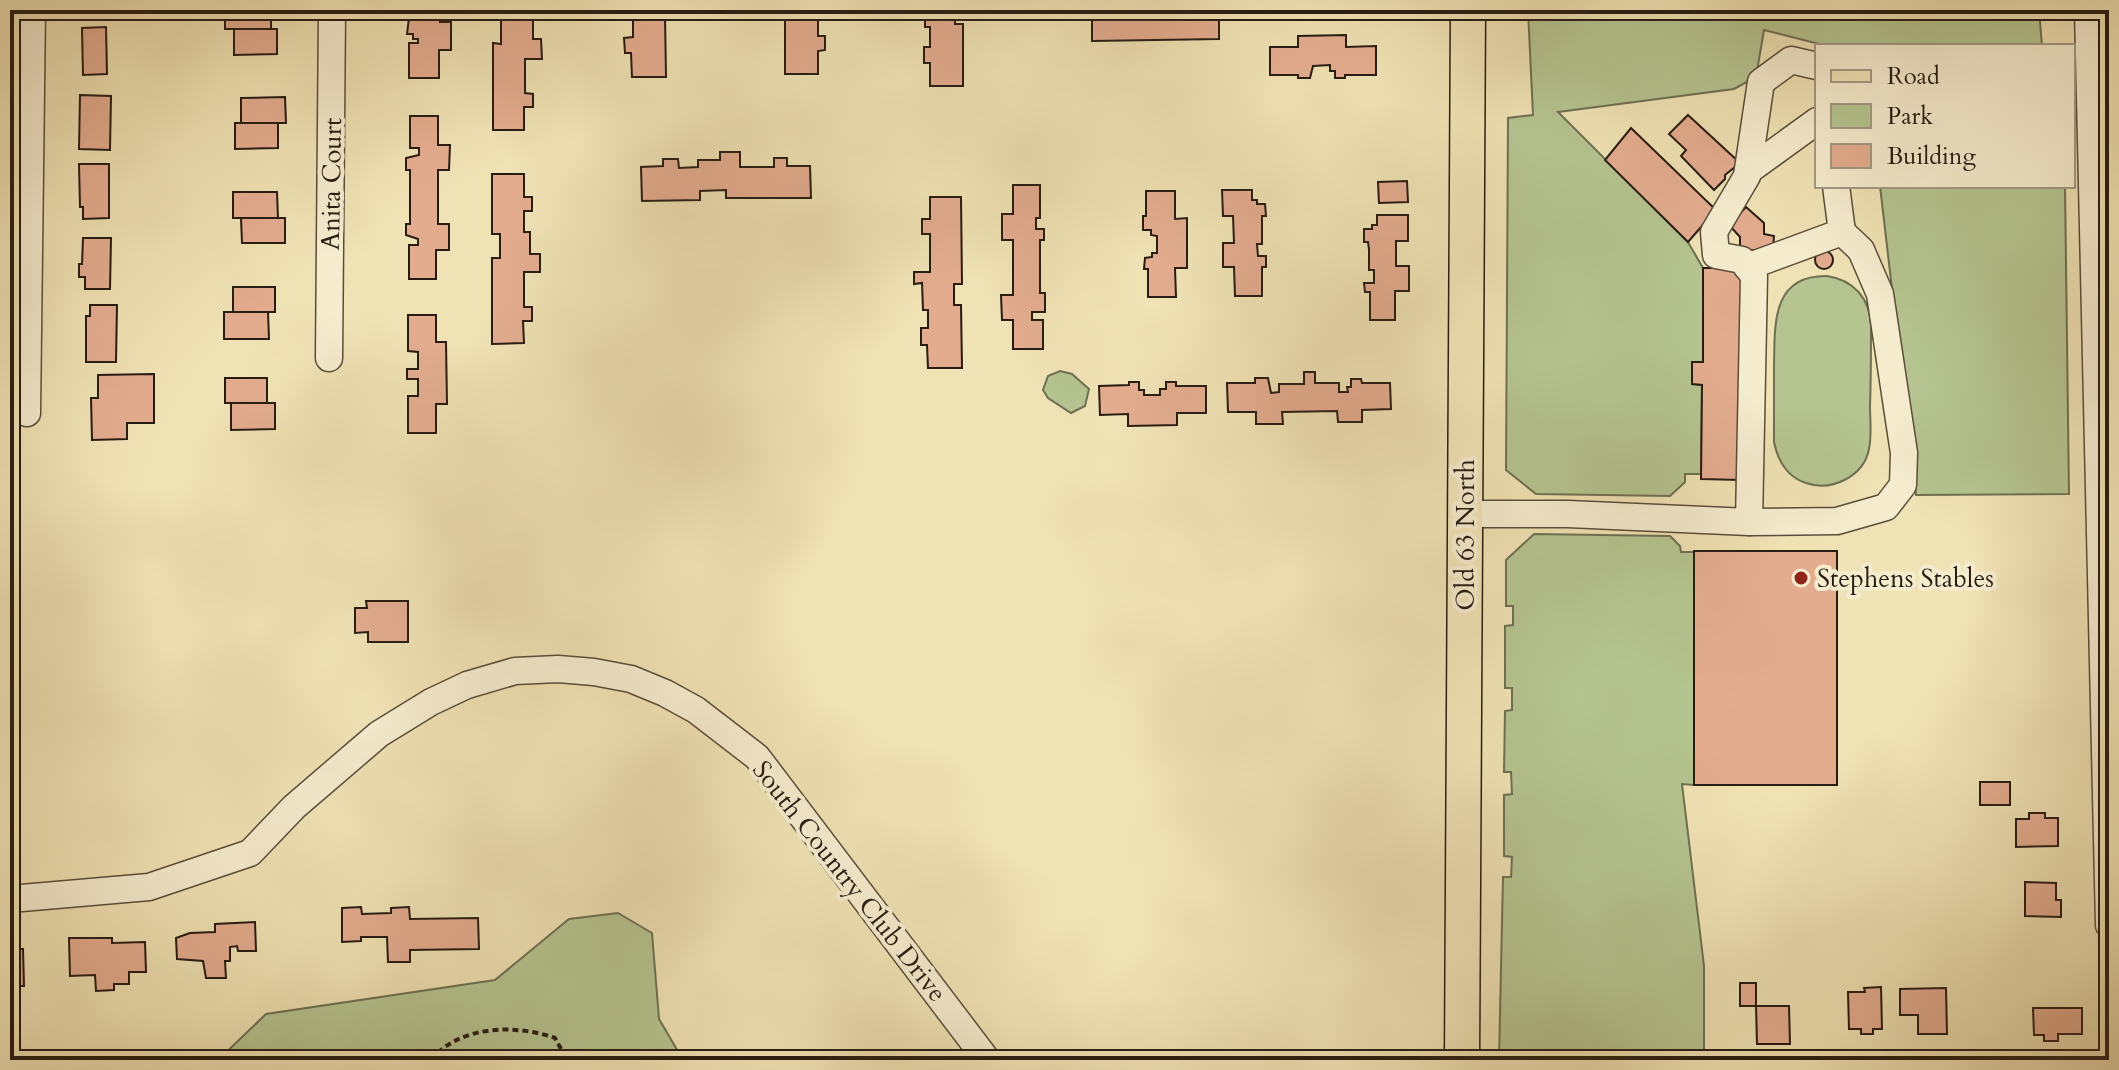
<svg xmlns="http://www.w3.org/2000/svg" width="2119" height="1070" viewBox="0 0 2119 1070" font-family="Cardo,serif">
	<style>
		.green { fill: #b5c490; stroke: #6e7051; stroke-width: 2 }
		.building { fill: #e3ac8f; stroke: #281c12; stroke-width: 2 }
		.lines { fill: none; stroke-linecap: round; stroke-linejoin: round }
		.minor-casing { stroke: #5a4e3a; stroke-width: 29 }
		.major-casing { stroke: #281c12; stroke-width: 37 }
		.path { stroke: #281c12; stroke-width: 4; stroke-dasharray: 6 4; stroke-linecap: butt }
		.minor { stroke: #f5ecce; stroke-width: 26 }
		.major { stroke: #efe2b4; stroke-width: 34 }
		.poi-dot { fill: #8f2418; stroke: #f5ecce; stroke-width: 3 }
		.labels { text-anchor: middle; stroke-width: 8; stroke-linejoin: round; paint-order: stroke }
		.street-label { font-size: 26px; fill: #281c12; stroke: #f5ecce }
		.poi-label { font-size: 26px; fill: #281c12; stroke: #f5ecce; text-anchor: start }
	</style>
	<rect width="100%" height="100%" fill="#efe2b4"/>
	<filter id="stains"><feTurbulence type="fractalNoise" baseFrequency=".0025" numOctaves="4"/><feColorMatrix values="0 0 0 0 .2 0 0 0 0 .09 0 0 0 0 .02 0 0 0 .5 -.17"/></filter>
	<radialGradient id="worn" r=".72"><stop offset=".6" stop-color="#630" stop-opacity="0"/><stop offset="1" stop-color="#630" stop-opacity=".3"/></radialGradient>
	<g class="green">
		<path d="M1528 10H2039L2042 46H1827L1764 30 1756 77 1734 89 1558 112 1688 242 1703 268V362L1692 363V384L1702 385 1701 474H1685V482L1670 496 1536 494 1506 470 1508 118 1533 115Z"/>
		<path d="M1880 186H2065L2069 494 1916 495Z"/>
		<path d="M1827 276C1854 280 1870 299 1871 325 1871 352 1871 379 1870 406 1870 420 1872 435 1869 449 1864 476 1832 492 1806 483 1787 477 1778 461 1774 442 1774 417 1774 393 1774 368 1775 327 1770 275 1827 276Z"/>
		<path d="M1060 371 1072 374 1089 389 1085 406 1071 413 1048 398 1043 390 1048 376Z"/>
		<path d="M1534 534 1670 536 1680 546 1681 552H1694V785L1682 784 1704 966V1060H1499L1503 877H1511L1512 857 1504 856V795L1512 794 1511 772H1504L1505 711 1512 710V688H1505V626L1513 625V606H1506V560Z"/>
		<path d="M618 913 652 933 659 1019 683 1060H218L266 1014 495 980 569 919Z"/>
	</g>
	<g class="building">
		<rect x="225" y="10" width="46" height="19"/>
		<path d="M410 10H440V22H451V50H439V78H409V43H418V39H413V34H407Z"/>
		<path d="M494 10H526V17H533V39H541L542 59H525V93L533 94V107H524V130H493V43L501 44V20H494Z"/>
		<path d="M627 10H658V15H665L666 77H632L631 53H625L624 38 633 37V17H627Z"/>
		<path d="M785 10H818V36H825V50L818 51V74H785Z"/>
		<path d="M925 10H955V24H963V86H930V63H924V47H930V27H925Z"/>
		<path d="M1078 10H1219V39L1092 41V18H1078Z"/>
		<path d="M106 27 107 74 83 75 82 28Z"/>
		<path d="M234 29H277V54L234 55Z"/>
		<path d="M1346 35V47L1376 46V75H1345V78H1335V71H1330V65L1313 66 1310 78H1298V75H1270V47H1298V36Z"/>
		<path d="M80 95 111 96 110 150 79 149Z"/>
		<path d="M285 97 286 123H241V98Z"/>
		<path d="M1688 115 1740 163 1725 175V179L1714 190 1681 156 1686 150 1669 134Z"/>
		<path d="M410 116H438V145H450L449 170H438V224H449V250H436V279H409V245H418V239L406 235V224H410V170H406V158L419 155V148H410Z"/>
		<path d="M235 123H278V148L235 149Z"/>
		<path d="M1631 128 1716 210 1688 242 1605 160Z"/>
		<path d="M720 152H740V167H774V158H787V166H810L811 198H726V190L700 191V200L642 201 641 167 663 166V159H678L679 168 698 167V160H720Z"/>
		<path d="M79 164H109V218L83 219V207H80Z"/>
		<path d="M492 174H524V197H532V211H524V232H530V254H540V272H524V307H532V321H523L524 343 492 344V258H500V234H492Z"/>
		<path d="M1407 181 1408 202 1379 203 1378 182Z"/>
		<path d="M1013 185H1040V218H1036V229H1044V240H1040V293H1045V312H1032V320H1043V349H1013V320H1002L1001 295H1013V240H1002V214H1013Z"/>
		<path d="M1222 190H1252V200H1257V204H1265L1266 216H1262V244H1257L1258 256H1266V267H1262V296H1235L1234 267H1223V243H1234L1233 216H1223Z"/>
		<path d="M1146 191H1175V219L1187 218V268H1175L1176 297H1148V269H1144L1145 258 1152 257V253H1157V236L1151 235V230H1143V216H1146Z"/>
		<path d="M233 192H277L278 218H233Z"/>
		<path d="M930 197H961L962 284H954V305H961L962 368H928L927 345H921V328H928V310H923L922 283 914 284V272H930V234H922V219H930Z"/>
		<path d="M1746 207 1764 223V234L1774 236 1773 249 1740 251V237L1729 225Z"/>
		<path d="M1377 215H1408V241H1396V266H1409V291H1395V320H1370V292H1365L1364 283H1374V270H1369V249L1368 242H1364V229H1372V225H1377Z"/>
		<path d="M241 218H285V243H242Z"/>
		<path d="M83 238H111L110 289H85V277H79V264H82Z"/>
		<circle cx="1824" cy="260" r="9"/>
		<path d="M1703 268H1742L1741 480 1701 479 1702 385 1692 384V362H1703Z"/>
		<rect x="233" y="287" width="42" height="25"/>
		<path d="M90 305H117L116 362H86V316H90Z"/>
		<path d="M224 312H268L269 339H224Z"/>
		<path d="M408 315H436V342H446L447 404H436V433H408V396H418V379H407V369H418V352L408 351Z"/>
		<path d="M1304 372H1315V383H1339V392H1348L1347 387H1351V379H1361L1362 383H1390L1391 409 1362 410V422H1338L1337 411 1282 412 1283 424H1256V412H1228L1227 383H1255V378H1268L1271 393 1279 392V384H1304Z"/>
		<path d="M154 374V423H127V439L92 440 91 398H98V375Z"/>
		<rect x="225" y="378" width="42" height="25"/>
		<path d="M1129 382H1139V390H1144V395H1160V389H1166V382H1176V386H1206V413H1177V425L1128 426V414L1100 415 1099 386 1129 385Z"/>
		<path d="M231 403H275V429L231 430Z"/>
		<rect x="1694" y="551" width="143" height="234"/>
		<path d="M366 601H408V642H368V632L355 633V608H367Z"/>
		<rect x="1980" y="782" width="30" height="23"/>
		<path d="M2029 813H2045V818H2058V846L2016 847V819H2029Z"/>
		<path d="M2025 882 2056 883V900H2061V917L2025 916Z"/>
		<path d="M361 907 362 914 391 913V908L409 907 410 919 478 918 479 949 410 950V962H388L387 937H361V941L342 942V908Z"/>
		<path d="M255 922 256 951H238L237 946 230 947V961H225L226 978H206L203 961 177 959 176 938 190 933 215 932V924Z"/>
		<path d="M69 938H112V943L145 942 146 972H129V984H114V990L96 991 95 975 70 976Z"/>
		<path d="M10 949H23L24 986H20V996L10 997Z"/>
		<rect x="1740" y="983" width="16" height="23"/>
		<path d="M1881 987 1882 1029H1873V1034H1861V1029H1849L1848 992H1865L1864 988Z"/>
		<path d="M1946 988 1947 1034H1918V1015H1900V989Z"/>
		<path d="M1756 1006H1789L1790 1044H1757Z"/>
		<path d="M2033 1008H2082V1034H2058V1041H2044V1035H2034Z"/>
	</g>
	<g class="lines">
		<g class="minor-casing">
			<g id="minor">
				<path d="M2088 10 2109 925"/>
				<path d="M1748 171 1817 121"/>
				<path d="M1747 267 1842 232 1836 186"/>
				<path d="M329 358 332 10"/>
				<path d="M27 413 32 10"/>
				<path d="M1465 514H1568L1749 522 1754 276 1742 260 1716 255 1714 232 1747 176 1761 82 1791 60 1817 66"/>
				<path d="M1749 522 1837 521 1886 507 1903 485 1904 453 1880 294 1861 250 1842 232"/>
				<path d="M10 899 149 887 250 853 294 807 379 734 431 702 467 685 515 671 558 669 594 672 631 679 665 693 696 710 757 757 987 1060"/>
			</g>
		</g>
		<g class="major-casing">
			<path id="major" d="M1462 1060 1468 10"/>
		</g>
		<path class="path" d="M431 1060C460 1025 515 1024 555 1038L561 1049V1060"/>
		<use href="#minor" class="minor"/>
		<use href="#major" class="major"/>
	</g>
	<circle class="poi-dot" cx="1801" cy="578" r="8"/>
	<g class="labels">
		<g class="street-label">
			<text transform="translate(331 184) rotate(-89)" y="9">Anita Court</text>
			<text transform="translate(1465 535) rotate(-90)" y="9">Old 63 North</text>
			<text transform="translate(850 881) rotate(52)" y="9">South Country Club Drive</text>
		</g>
		<g class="poi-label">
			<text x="1817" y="587">Stephens Stables</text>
		</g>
	</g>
	<rect width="2119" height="1070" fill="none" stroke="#efe2b4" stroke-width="40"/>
	<rect x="12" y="12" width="2095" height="1046" fill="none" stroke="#281c12" stroke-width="4"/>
	<rect x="20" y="20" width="2079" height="1030" fill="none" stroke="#281c12" stroke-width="2"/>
	<rect x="1815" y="44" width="260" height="144" fill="#f5ecce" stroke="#a39983" stroke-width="2"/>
	<rect x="1831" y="70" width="40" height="12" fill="#efe2b4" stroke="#a39983" stroke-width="2"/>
	<text x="1887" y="84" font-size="24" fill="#281c12">Road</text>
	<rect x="1831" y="104" width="40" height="24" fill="#b5c490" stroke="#a39983" stroke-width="2"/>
	<text x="1887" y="124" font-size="24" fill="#281c12">Park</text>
	<rect x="1831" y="144" width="40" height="24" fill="#e3ac8f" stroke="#a39983" stroke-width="2"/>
	<text x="1887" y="164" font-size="24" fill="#281c12">Building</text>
	<rect width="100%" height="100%" filter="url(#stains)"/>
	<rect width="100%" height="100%" fill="url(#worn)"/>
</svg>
